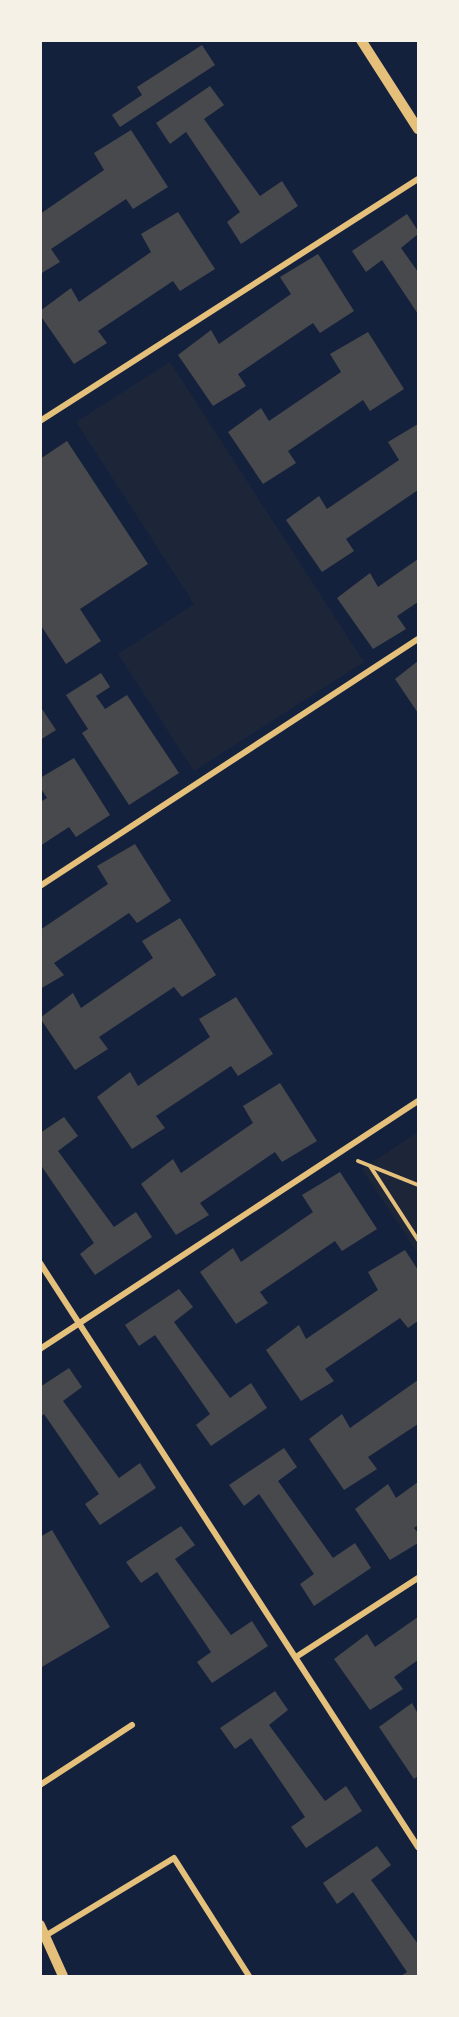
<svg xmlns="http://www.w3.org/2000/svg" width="459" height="2017" viewBox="0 0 459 2017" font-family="Cabin,sans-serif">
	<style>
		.green { fill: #1d2539 }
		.building { fill: #48494c }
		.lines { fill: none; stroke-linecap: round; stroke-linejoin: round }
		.path { stroke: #e5c07b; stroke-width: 4 }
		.minor { stroke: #e5c07b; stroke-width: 6 }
		.tertiary { stroke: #e5c07b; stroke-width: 10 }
	</style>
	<rect width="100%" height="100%" fill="#14213d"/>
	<g class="green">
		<path d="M170 362 364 662 194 771 118 654 194 604 76 422Z"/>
		<path d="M418 1132V1254L362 1169Z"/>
	</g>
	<g class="building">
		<path d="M202 45 215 65 120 127 112 115 142 95 137 87Z"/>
		<path d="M210 86 224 105 204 119 260 196 282 181 298 206 241 244 227 222 240 212 186 132 170 144 156 123Z"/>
		<path d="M131 130 168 187 133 209 126 199 51 249 60 262 40 274V214L104 170 94 153Z"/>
		<path d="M178 212 215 269 180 291 173 281 98 331 107 343 74 364 40 315V311L71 288 79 302 151 252 141 234Z"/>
		<path d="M407 214 418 231V234L401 248 418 272V314L382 260 366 272 352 251Z"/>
		<path d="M318 254 354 311 320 333 313 323 238 374 246 386 213 406 178 355 211 330 219 344 291 294 280 277Z"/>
		<path d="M368 332 404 389 370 411 363 400 288 451 296 463 263 484 228 432 261 408 269 421 341 372 330 354Z"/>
		<path d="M418 424V490L346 539 354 551 322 572 286 520 319 496 327 509 399 460 388 442Z"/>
		<path d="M67 441 148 564 80 609 101 641 66 664 40 624V459Z"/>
		<path d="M418 559V602L397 616 406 629 373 649 337 598 370 573 378 587Z"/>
		<path d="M418 661V713L395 679Z"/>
		<path d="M101 673 110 687 96 696 105 709 127 695 179 773 129 805 82 733 88 729 66 695Z"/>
		<path d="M40 706 56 730 40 740Z"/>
		<path d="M74 758 110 815 76 837 69 827 40 846V802L47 798 40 787V778Z"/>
		<path d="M135 844 171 901 137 923 129 913 54 963 64 975 40 989V930L108 884 97 866Z"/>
		<path d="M180 918 216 975 182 997 174 987 99 1037 108 1049 75 1070 40 1018 73 993 81 1008 153 958 142 941Z"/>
		<path d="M236 997 273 1054 238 1076 231 1066 156 1116 165 1128 132 1149 97 1097 130 1072 138 1086 210 1037 199 1019Z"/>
		<path d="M280 1083 317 1141 282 1162 275 1152 200 1203 209 1215 176 1235 141 1184 173 1159 181 1173 253 1123 243 1106Z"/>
		<path d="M64 1117 78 1136 58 1151 114 1227 136 1212 152 1237 95 1275 80 1254 94 1243 40 1164V1133Z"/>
		<path d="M340 1172 377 1229 342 1251 335 1241 260 1292 268 1303 236 1324 200 1272 233 1248 241 1262 313 1212 302 1195Z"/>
		<path d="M405 1250 418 1270V1321L408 1328 400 1318 325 1369 334 1381 301 1401 266 1350 299 1325 306 1339 378 1290 368 1272Z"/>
		<path d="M179 1289 193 1307 174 1322 230 1398 251 1383 267 1408 211 1446 196 1425 210 1414 155 1335 139 1346 125 1325Z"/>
		<path d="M69 1368 82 1387 63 1401 119 1478 140 1463 156 1488 100 1525 85 1504 99 1494 44 1414 40 1417V1387Z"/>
		<path d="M418 1380V1424L368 1457 377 1469 344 1490 309 1439 342 1414 350 1428Z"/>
		<path d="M284 1448 297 1467 278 1481 333 1558 355 1543 371 1568 314 1606 300 1584 314 1574 259 1494 244 1506 229 1485Z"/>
		<path d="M418 1482V1525L414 1528 418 1533V1543L390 1560 355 1509 388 1484 396 1498Z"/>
		<path d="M181 1526 195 1545 175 1559 231 1635 252 1621 268 1646 212 1683 197 1662 211 1652 157 1572 141 1583 126 1562Z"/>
		<path d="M52 1530 110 1627 40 1668V1537Z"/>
		<path d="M418 1617V1660L394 1677 403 1689 370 1710 334 1659 367 1634 375 1647Z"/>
		<path d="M275 1691 288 1710 269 1725 325 1801 346 1786 362 1811 306 1848 291 1827 305 1817 251 1738 235 1749 220 1728Z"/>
		<path d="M412 1703 418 1714V1776L414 1779 379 1727Z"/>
		<path d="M377 1846 391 1865 371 1880 418 1944V1976H401L407 1972 353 1892 337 1904 323 1883Z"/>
	</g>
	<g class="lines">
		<g class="path">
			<path d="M358 1161 418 1185"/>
			<path d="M370 1166 418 1240"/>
		</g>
		<g class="minor">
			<path d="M40 421 418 179"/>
			<path d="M40 886 418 639"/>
			<path d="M40 1263 418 1847"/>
			<path d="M40 1349 418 1101"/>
			<path d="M296 1657 418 1578"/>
			<path d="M40 1785 132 1725"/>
			<path d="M45 1936 174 1858 249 1976"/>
		</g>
		<g class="tertiary">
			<path d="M361 40 418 129"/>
			<path d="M40 1925 63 1976"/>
		</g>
	</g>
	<rect width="459" height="2017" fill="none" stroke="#f6f1e7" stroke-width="84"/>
</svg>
